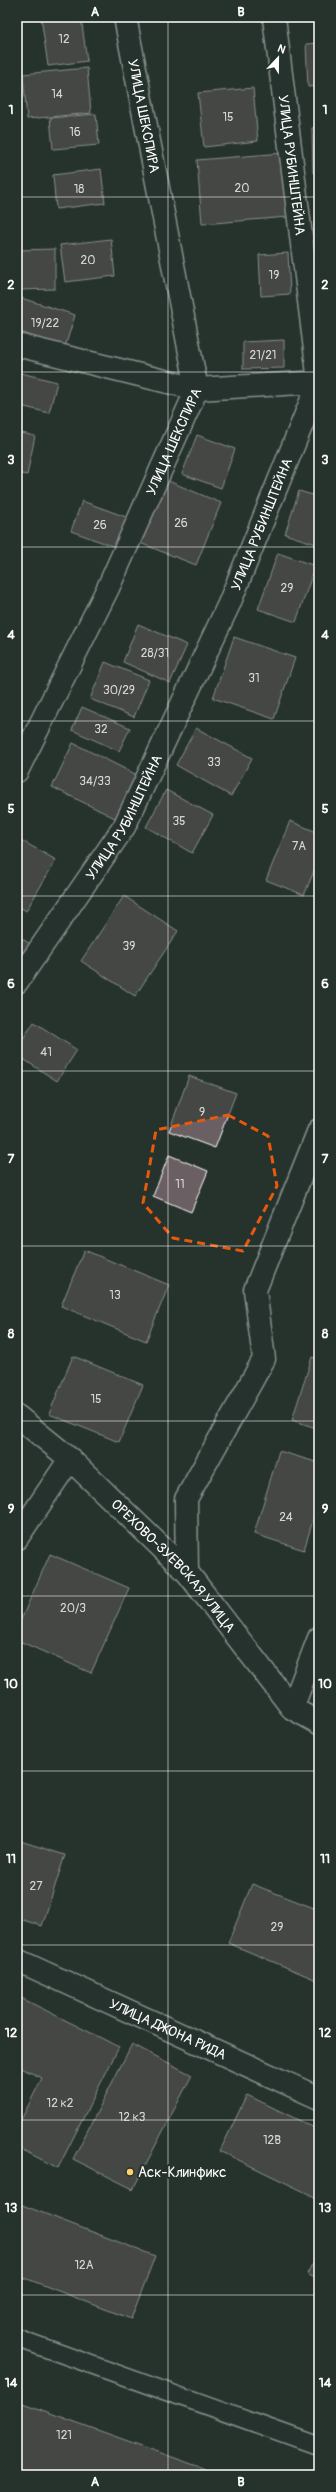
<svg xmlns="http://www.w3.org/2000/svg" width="336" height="2492" viewBox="0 0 336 2492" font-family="Pangolin,sans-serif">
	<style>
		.building { fill: #6a5f62; stroke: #fff }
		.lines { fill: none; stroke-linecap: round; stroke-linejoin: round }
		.service-casing { stroke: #fff; stroke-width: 20 }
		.minor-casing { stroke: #fff; stroke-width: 25 }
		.service { stroke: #26332d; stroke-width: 17 }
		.minor { stroke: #26332d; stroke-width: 22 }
		.marked { fill: none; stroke: #e8590c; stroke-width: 3; stroke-dasharray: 8 5; stroke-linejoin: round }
		.grid { fill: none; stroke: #fff; stroke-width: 1; stroke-opacity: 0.55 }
		.poi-dot { fill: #ffd166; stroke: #26332d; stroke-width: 1.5 }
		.labels { text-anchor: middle; stroke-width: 4; stroke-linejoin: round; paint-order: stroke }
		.number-label { font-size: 12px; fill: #dad7d8 }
		.street-label { font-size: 14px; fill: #fff; stroke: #26332d }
		.poi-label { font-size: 14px; fill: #fff; stroke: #26332d; text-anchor: start }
		.neatline { fill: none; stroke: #fff; stroke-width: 1.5 }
		.grid-label { font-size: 13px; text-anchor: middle; font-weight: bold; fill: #fff }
	</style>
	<rect width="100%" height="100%" fill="#26332d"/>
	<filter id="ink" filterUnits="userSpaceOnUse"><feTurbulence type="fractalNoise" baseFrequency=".025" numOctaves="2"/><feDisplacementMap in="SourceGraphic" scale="8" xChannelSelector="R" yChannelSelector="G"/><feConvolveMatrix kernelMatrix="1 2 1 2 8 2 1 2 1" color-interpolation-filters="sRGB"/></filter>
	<g filter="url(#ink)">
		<g class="building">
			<path d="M41 17H81L87 61 48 66Z"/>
			<path d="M319 43V86L308 87 306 44Z"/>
			<path d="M87 68 91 113 27 119 23 74Z"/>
			<path d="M253 88 258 141 204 147 198 93Z"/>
			<path d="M96 114 99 145 53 149 50 118Z"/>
			<path d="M319 127V173H313L312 128Z"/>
			<path d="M283 153 288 217 202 224 197 160Z"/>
			<path d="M101 169 105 203 56 209 53 175Z"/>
			<path d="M111 239 115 276 65 282 60 245Z"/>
			<path d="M55 249V289L17 290V250Z"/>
			<path d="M288 253 290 294 261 296 259 255Z"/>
			<path d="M21 298 75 315 65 347 17 331V311Z"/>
			<path d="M284 340V368L243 369V342Z"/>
			<path d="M17 372 57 382 49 413 17 405Z"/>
			<path d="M17 432 35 436 27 475 17 473Z"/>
			<path d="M197 435 235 449 221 488 182 474Z"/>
			<path d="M166 480 221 503 196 565 140 543Z"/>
			<path d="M299 491 319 497V545L285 534Z"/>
			<path d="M82 501 129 518 118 548 71 531Z"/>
			<path d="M278 553 315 566 296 622 258 609Z"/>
			<path d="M138 624 187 645 170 683 123 662Z"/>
			<path d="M234 637 295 658 274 719 213 698Z"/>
			<path d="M105 662 149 680 134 717 90 699Z"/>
			<path d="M82 707 130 728 119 751 72 730Z"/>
			<path d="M196 728 252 758 231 796 176 765Z"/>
			<path d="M73 743 139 776 117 819 52 787Z"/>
			<path d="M166 790 213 815 192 853 146 827Z"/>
			<path d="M290 821 319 833V859L304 895 266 880Z"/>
			<path d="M17 838 56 860 26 911 17 905Z"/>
			<path d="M124 896 178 931 135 996 81 961Z"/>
			<path d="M17 935 33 946 17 971Z"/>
			<path d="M34 1022 77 1050 57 1081 17 1055V1048Z"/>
			<path d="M189 1076 236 1093 215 1148 169 1131Z"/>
			<path d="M169 1155 208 1171 191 1212 153 1196Z"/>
			<path d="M84 1250 169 1285 146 1341 61 1306Z"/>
			<path d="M73 1356 143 1385 119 1442 49 1414Z"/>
			<path d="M312 1357 319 1359V1429L292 1420Z"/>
			<path d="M279 1451 319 1463V1500L304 1550 254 1534Z"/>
			<path d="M50 1554 129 1588 91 1673 17 1640V1629Z"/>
			<path d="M17 1840 65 1855 42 1926 17 1918Z"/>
			<path d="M252 1884 319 1910V1981L228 1943Z"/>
			<path d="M17 1996 119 2047 58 2168 17 2147V2128L42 2078 17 2066Z"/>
			<path d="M132 2044 192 2075 133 2189 73 2159Z"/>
			<path d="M247 2095 319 2130V2199L220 2151Z"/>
			<path d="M17 2203 155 2256 131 2319 17 2275Z"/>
			<path d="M319 2250V2280L307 2274Z"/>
			<path d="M17 2401 222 2475H34L17 2469Z"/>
		</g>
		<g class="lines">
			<g class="service-casing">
				<path id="service" d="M17 2338 319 2446"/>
			</g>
			<g class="minor-casing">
				<g id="minor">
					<path d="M17 345 197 389 319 382"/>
					<path id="s1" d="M17 771 108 588 197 389 125 17"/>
					<path id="s2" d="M17 982 124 827 229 604 319 382 274 17"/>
					<path id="s3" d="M17 1416 70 1459 187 1572 292 1708 319 1723"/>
					<path d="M17 1538 70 1459"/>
					<path d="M187 1572 186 1499 264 1359 255 1290 319 1130"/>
					<path d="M292 1708 319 1638"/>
					<path id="s4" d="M17 1960 319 2098"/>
				</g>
			</g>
			<use href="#service" class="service"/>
			<use href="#minor" class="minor"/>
		</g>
	</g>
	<path d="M0 0H336V2492H0ZM228 1115 268 1136 277 1186 243 1251 173 1238 143 1203 156 1130Z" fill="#26332d" fill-opacity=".55" fill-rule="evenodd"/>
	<path class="marked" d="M228 1115 268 1136 277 1186 243 1251 173 1238 143 1203 156 1130Z"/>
	<path class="grid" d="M168 17V2475M17 197H319M17 372H319M17 547H319M17 721H319M17 896H319M17 1071H319M17 1246H319M17 1421H319M17 1596H319M17 1771H319M17 1945H319M17 2120H319M17 2295H319"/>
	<circle class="poi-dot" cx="130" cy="2172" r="4"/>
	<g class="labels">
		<g class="number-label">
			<text x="64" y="43">12</text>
			<text x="57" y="98">14</text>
			<text x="228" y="121">15</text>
			<text x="75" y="136">16</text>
			<text x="242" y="192">20</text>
			<text x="79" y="193">18</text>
			<text x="88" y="264">20</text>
			<text x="274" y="279">19</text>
			<text x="45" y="327">19/22</text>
			<text x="263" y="359">21/21</text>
			<text x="181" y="527">26</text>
			<text x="100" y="529">26</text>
			<text x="287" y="592">29</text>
			<text x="155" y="657">28/31</text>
			<text x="254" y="682">31</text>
			<text x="119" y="694">30/29</text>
			<text x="101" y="733">32</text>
			<text x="214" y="766">33</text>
			<text x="95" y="785">34/33</text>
			<text x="179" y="825">35</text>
			<text x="299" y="850">7А</text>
			<text x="129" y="950">39</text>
			<text x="46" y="1056">41</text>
			<text x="202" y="1116">9</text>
			<text x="180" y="1188">11</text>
			<text x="115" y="1299">13</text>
			<text x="96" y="1403">15</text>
			<text x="286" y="1521">24</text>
			<text x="73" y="1612">20/3</text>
			<text x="36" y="1890">27</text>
			<text x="277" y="1931">29</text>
			<text x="60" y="2107">12 к2</text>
			<text x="132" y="2121">12 к3</text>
			<text x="272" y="2144">12В</text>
			<text x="84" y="2269">12А</text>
			<text x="64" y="2439">121</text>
		</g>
		<g class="street-label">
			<text transform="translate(144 116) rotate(79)" y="5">УЛИЦА ШЕКСПИРА</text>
			<text transform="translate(292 165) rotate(83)" y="5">УЛИЦА РУБИНШТЕЙНА</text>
			<text dy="5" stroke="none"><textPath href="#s1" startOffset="365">УЛИЦА ШЕКСПИРА</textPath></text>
			<text dy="5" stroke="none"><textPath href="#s2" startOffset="521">УЛИЦА РУБИНШТЕЙНА</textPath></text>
			<text dy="5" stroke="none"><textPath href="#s2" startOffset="197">УЛИЦА РУБИНШТЕЙНА</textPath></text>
			<text dy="5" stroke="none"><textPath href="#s3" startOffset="217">ОРЕХОВО-ЗУЕВСКАЯ УЛИЦА</textPath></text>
			<text dy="5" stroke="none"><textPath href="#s4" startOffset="166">УЛИЦА ДЖОНА РИДА</textPath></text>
		</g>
		<g class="poi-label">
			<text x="138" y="2177">Аск-Клинфикс</text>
		</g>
	</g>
	<rect width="336" height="2492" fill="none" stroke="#26332d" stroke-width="44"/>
	<g transform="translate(278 58) rotate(22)" stroke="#26332d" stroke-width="3" paint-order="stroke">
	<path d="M0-3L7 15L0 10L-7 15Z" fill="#ffffff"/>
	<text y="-6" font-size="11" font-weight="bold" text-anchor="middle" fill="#ffffff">N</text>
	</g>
	<rect x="22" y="22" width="292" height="2448" class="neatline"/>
	<g class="grid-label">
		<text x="95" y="16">A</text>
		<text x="241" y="16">B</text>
		<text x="11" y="114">1</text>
		<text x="325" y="114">1</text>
		<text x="11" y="289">2</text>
		<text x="325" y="289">2</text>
		<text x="11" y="464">3</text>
		<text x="325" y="464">3</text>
		<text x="11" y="639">4</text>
		<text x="325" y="639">4</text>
		<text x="11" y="813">5</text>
		<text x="325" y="813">5</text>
		<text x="11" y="988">6</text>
		<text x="325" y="988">6</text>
		<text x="11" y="1163">7</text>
		<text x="325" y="1163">7</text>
		<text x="11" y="1338">8</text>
		<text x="325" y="1338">8</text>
		<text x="11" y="1513">9</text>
		<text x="325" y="1513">9</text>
		<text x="11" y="1688">10</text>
		<text x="325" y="1688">10</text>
		<text x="11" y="1863">11</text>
		<text x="325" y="1863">11</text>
		<text x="11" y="2037">12</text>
		<text x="325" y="2037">12</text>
		<text x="11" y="2212">13</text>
		<text x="325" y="2212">13</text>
		<text x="11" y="2387">14</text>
		<text x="325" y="2387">14</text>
		<text x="95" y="2486">A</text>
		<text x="241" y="2486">B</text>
	</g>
</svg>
